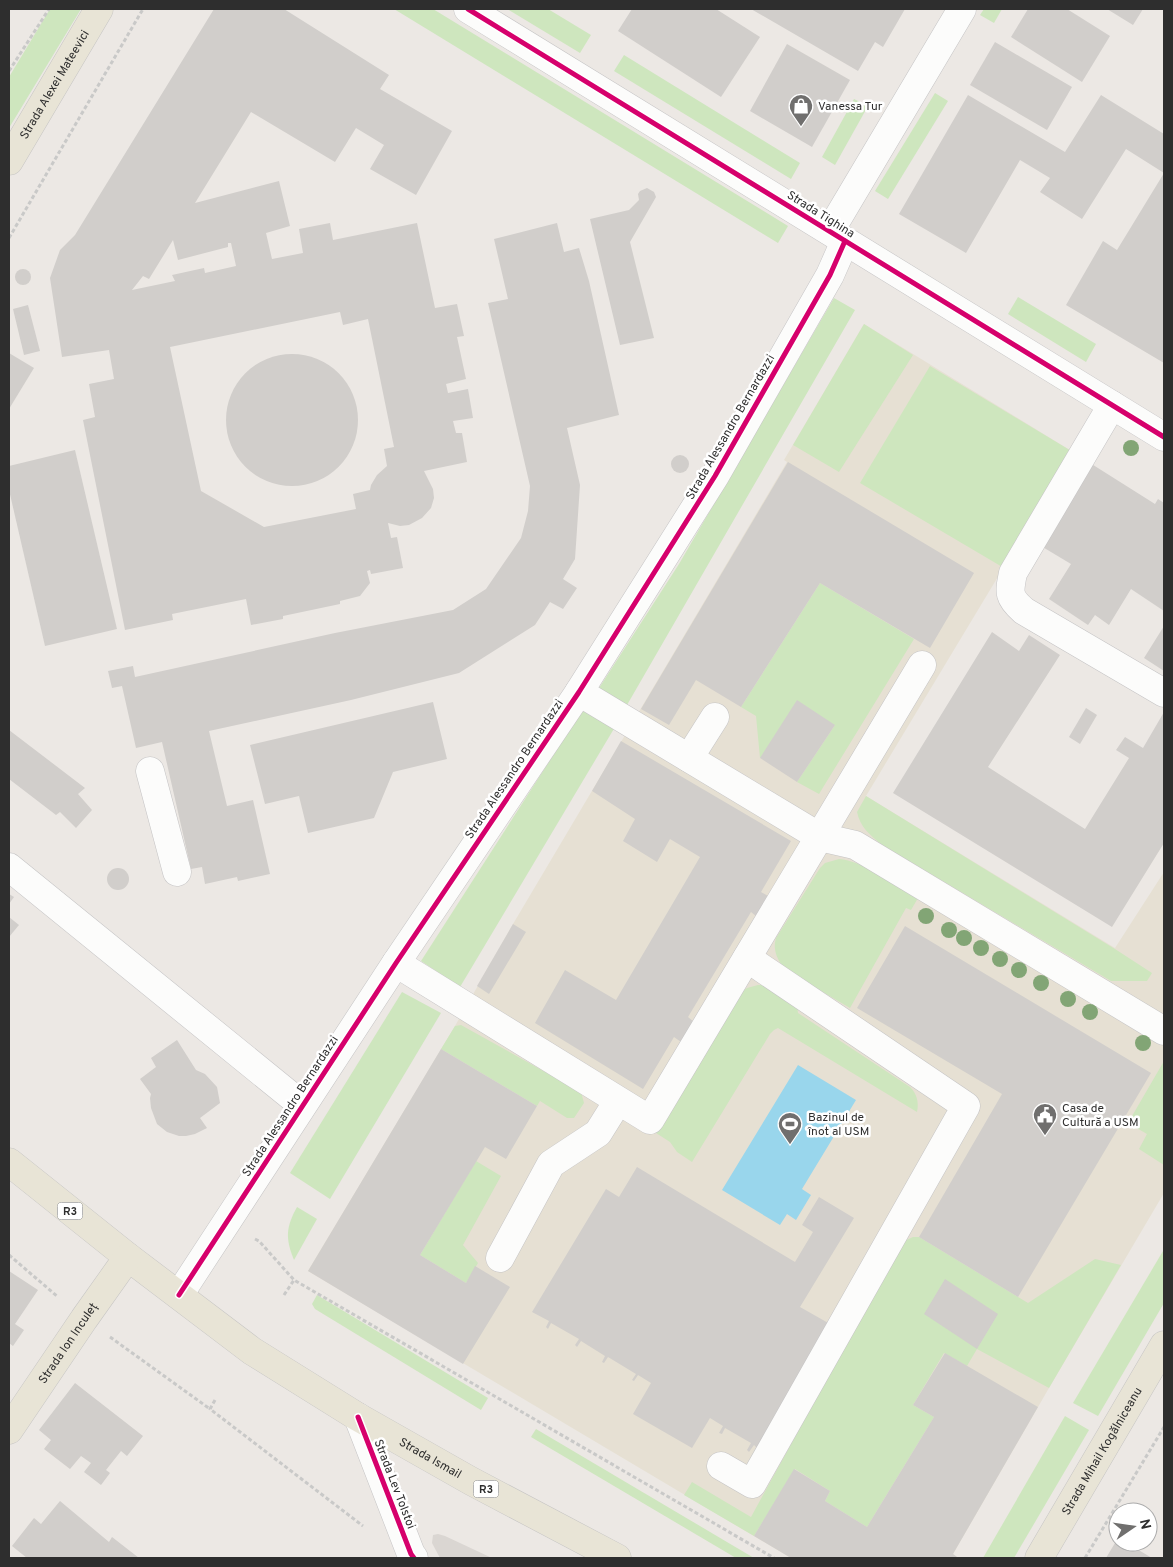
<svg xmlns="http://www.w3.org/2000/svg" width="1173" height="1567" viewBox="0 0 1173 1567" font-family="Overpass,sans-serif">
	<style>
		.education { fill: #e6e0d3 }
		.green { fill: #cee6be }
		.plaza { fill: #dad6d2 }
		.water { fill: #99d6ec }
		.building { fill: #d1cecb; fill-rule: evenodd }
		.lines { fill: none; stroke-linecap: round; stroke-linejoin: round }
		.minor-casing { stroke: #c5c4c5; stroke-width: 29 }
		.major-casing { stroke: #c6c5c4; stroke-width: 29 }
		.path { stroke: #c9c9c8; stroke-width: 3; stroke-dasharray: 4 2.5; stroke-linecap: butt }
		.minor { stroke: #fcfcfb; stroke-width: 28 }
		.major { stroke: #e8e4d6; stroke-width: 28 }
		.cycleway-casing { stroke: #fff; stroke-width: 8 }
		.cycleway { stroke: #d6006c; stroke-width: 5 }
		.tree { fill: #82a575 }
		.labels { text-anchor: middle; stroke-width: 5; stroke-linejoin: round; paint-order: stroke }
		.shield { fill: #fff; stroke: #6d6d6d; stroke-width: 1 }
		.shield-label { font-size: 11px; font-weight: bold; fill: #2e2e2e }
		.street-label { font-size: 12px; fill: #2e2e2e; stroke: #fff }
		.poi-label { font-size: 12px; fill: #2e2e2e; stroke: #fff; text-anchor: start }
	</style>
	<rect width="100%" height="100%" fill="#ece8e4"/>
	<path class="education" d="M864 324 1073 452 866 796 1115 948 1164 872V1193L1049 1388 953 1554 957 1557 956 1558H791L308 1271 455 1026 513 924 787 462 784 460Z"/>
	<g class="green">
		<path d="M50 9H81L9 128V77Z"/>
		<path d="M394 9H433L788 226 778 243Z"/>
		<path d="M507 9H548L591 35 580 53Z"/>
		<path d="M984 9H1002L994 23 980 15Z"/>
		<path d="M624 55 800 163 791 179 614 71Z"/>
		<path d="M935 93 948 101 888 199 875 191Z"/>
		<path d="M854 99 868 106 835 165 822 157Z"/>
		<path d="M1018 297 1096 344 1086 362 1008 314Z"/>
		<path d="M834 298 855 310 627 705 599 688 679 564Z"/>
		<path d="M864 324 913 355 839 472 793 445Z"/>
		<path d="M930 366 1073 452 1004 568 860 483Z"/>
		<path d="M820 583 914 639 819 794 797 782 835 725 760 758 756 716 741 707Z"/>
		<path d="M590 711 615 727 460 987 421 961 581 712Z"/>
		<path d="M866 796 1115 949 1152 973 1147 981H1111L882 845C870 835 860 827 857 812Z"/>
		<path d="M839 859C861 860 899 886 918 898L911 910 906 908 850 1008 787 971C778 962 772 950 776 938L820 868 825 863Z"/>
		<path d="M758 985H764L797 1005 798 1013 910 1087C917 1094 919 1102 917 1112L778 1028 774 1030 770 1034 692 1162 677 1152 670 1142 656 1133 743 991 747 988Z"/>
		<path d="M402 992 441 1013 330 1199 290 1173Z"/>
		<path d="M461 1025 581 1092 584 1103 574 1118H567L540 1101 537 1106 441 1049 455 1026Z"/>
		<path d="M1164 1061V1165L1139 1149 1147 1134 1128 1123Z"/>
		<path d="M476 1161 501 1176 463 1245 478 1263 466 1283 420 1255Z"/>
		<path d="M297 1207 317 1219 294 1260C285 1238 286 1227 297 1207Z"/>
		<path d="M913 1237H919L1028 1303 1095 1259 1121 1265 1049 1388 977 1349 967 1366 944 1353 913 1405 934 1417 867 1527 825 1501 830 1491 795 1469 754 1536 684 1495 692 1482 751 1517 902 1242Z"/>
		<path d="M1163 1251 1164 1252V1303L1098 1416 1073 1403Z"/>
		<path d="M317 1295 488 1398 481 1410 315 1309 312 1304Z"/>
		<path d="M1065 1416 1089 1430 1014 1558H983Z"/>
		<path d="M536 1429 754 1558H736L531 1437Z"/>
	</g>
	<path class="plaza" d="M438 1534 445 1536 492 1558H440L432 1543 433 1535Z"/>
	<path class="water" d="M798 1065 856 1100 802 1189 811 1195 796 1220 787 1214 780 1225 722 1190Z"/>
	<g class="building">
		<path d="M214 9H284L389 75 380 89 452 131 416 195 370 169 384 145 356 128 335 162 251 112 195 203 279 181 290 226 266 233 272 259 303 253 299 229 330 223 333 240 417 223 435 308 457 304 464 336 457 337 466 379 446 384 448 393 468 389 473 418 453 421 456 433H462L467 462 424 471 433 489 434 498 431 508 422 518 409 525 400 526 388 523 391 538 397 537 403 568 371 574 370 570 367 571 370 583 360 596 340 601V604L283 616V619L251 625 246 599 172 614 173 620 125 630 83 420 95 417 89 384 114 379 109 350 62 357 50 278 60 250 75 235ZM173 240 178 260 228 247V243H231L236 266 205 273 204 268 172 275 175 281 132 290 143 276 149 279ZM340 312 343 325 368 319 394 447 384 449 387 466 377 475 371 485 370 490 353 494 356 509 264 527 201 491 170 347Z"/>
		<path d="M632 9H716L760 37 721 97 618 31Z"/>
		<path d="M751 9H905L883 47 875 42 858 71Z"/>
		<path d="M1028 9H1067L1110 36 1082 82 1011 37Z"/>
		<path d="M1107 9H1143L1133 25Z"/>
		<path d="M995 42 1072 87 1047 130 970 85Z"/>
		<path d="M787 44 850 80 812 147 750 111Z"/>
		<path d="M968 95 1065 152 1101 95 1164 134V363L1066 305 1103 241 1117 250 1164 173 1126 149 1082 219 1040 192 1050 178 1020 160 966 253 899 214Z"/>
		<path d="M647 188 654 192 656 197 630 242 654 338 620 345 590 219 629 210 639 200 638 194 640 191Z"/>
		<path d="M557 223 564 252 579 248 589 281 619 415 567 428 580 485 575 559 563 579 577 588 563 609 550 602 535 625 459 673 351 700 209 731 227 806 253 800 270 874 238 881 237 877 205 884 202 867 191 869 162 742 136 748 122 686 112 688 108 671 133 666 135 677 335 633 453 610 486 589 521 538 528 511 530 486 488 303 508 299 494 239Z"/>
		<circle cx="23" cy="277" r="8"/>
		<path d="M28 305 40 351 24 355 13 309Z"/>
		<path d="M9 353 34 368 9 409Z"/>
		<circle cx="292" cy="420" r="66"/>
		<path d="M75 450 117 629 45 646 9 490V466Z"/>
		<circle cx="680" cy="464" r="9"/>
		<path d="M788 462 974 573 930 648 820 583 741 707 696 680 669 725 641 709Z"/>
		<path d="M1090 463 1155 504 1158 499 1164 503V611L1131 589 1109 625 1095 615 1088 625 1049 599 1071 564 1041 546Z"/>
		<path d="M1164 626V671L1144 658Z"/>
		<path d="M992 632 1019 651 1029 635 1060 655 988 767 1085 829 1129 758 1116 750 1125 737 1143 748 1164 712V843L1112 927 893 793Z"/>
		<path d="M797 700 835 725 797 782 760 758Z"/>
		<path d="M433 702 447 759 393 772 374 818 308 833 299 796 265 804 250 745Z"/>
		<path d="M1086 708 1097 715 1080 744 1069 737Z"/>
		<path d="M9 730 85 788 78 794 92 810 76 828 60 812 56 815 9 779Z"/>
		<path d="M621 741 791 841 761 892 768 896 756 916 751 912 688 1017 694 1022 681 1042 674 1037 643 1089 535 1023 565 970 616 1000 700 857 670 839 657 862 623 841 635 819 592 791Z"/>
		<circle cx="118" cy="879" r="11"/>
		<path d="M9 894 14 897 9 904Z"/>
		<path d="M9 917 19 925 9 937Z"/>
		<path d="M513 924 526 932 489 994 477 986Z"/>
		<path d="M905 926 1151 1073 1018 1297 919 1237 1002 1094 857 1008Z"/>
		<path d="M177 1040 196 1070 205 1074 217 1087 220 1103 200 1118 207 1128 195 1134 186 1136H179L167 1132 157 1124 151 1108 150 1098 151 1094 140 1079 156 1067 151 1058Z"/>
		<path d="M441 1049 537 1106 506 1159 485 1147 420 1255 466 1283 475 1266 510 1287 463 1364 308 1271Z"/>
		<path d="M637 1167 795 1262 813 1232 802 1225 819 1197 854 1218 800 1307 830 1324 757 1448 754 1445 749 1452 747 1450 751 1443 725 1428 722 1434 719 1433 723 1426 710 1418 692 1448 633 1414 651 1383 638 1375 634 1381 632 1380 636 1374 608 1357 604 1363 602 1362 605 1356 581 1341 577 1347 575 1345 579 1339 551 1323 548 1329 546 1327 549 1321 532 1312 606 1189 619 1197Z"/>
		<path d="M9 1271 38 1290 15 1324 24 1330 13 1346 9 1343Z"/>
		<path d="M945 1279 998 1314 977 1349 924 1314Z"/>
		<path d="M945 1353 1038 1407 953 1554 957 1557 956 1558H791L754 1536 794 1469 830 1491 825 1501 867 1527 934 1417 913 1405Z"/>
		<path d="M75 1383 143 1436 127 1456 121 1451 106 1470 110 1473 101 1485 84 1472 91 1463 81 1456 70 1469 44 1449 51 1440 39 1430Z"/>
		<path d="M60 1501 109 1542 112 1537 139 1558H27L12 1546 34 1518 41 1524Z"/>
		<path d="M1118 1538V1542H1125L1152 1558H1106Z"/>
	</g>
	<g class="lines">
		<g class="minor-casing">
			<g id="minor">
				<path d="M468 9 1164 437"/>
				<path d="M830 231 962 9"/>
				<path d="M1112 405 1013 573C1009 593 1008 597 1024 611L1164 693"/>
				<path d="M579 692 820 837 855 845 1164 1031"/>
				<path d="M689 758 715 717"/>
				<path d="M150 771 177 872"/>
				<path d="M9 867 302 1105"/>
				<path d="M396 963 650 1120 922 665"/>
				<path d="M500 1258 551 1164 598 1133 618 1101"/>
				<path d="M179 1295 396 963 579 692 715 476 830 275 845 241"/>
				<path d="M358 1417 411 1554 414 1558"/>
				<path d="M721 1466 752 1484 966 1106 747 958"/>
			</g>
		</g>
		<g class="major-casing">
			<g id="major">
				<path id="s1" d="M9 161 99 9"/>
				<path id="s2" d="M9 1162 128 1257 252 1351 358 1417 471 1481 617 1558"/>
				<path id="s3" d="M9 1430 84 1319 128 1257"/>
				<path id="s4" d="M1039 1558 1164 1345"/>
			</g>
		</g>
		<g class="path">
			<path d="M9 71 49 9"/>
			<path d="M9 238 143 9"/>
			<path d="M255 1239 259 1241 294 1280"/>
			<path d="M9 1255 58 1297"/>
			<path d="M284 1295 294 1280 774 1558"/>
			<path d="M110 1337 210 1409"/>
			<path d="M215 1400 210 1409 363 1526"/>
			<path d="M1085 1558 1164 1427"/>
		</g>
		<use href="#minor" class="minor"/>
		<use href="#major" class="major"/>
		<g class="cycleway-casing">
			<g id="cycleway">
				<path d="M468 9 1164 437"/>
				<path d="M179 1295 396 963 579 692 715 476 830 275 845 241"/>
				<path d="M358 1417 411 1554 414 1558"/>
			</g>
		</g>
		<use href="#cycleway" class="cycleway"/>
	</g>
	<g class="tree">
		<circle cx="1131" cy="448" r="8"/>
		<circle cx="926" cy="916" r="8"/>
		<circle cx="949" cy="930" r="8"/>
		<circle cx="964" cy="938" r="8"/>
		<circle cx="981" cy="948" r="8"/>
		<circle cx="1000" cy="959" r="8"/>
		<circle cx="1019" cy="970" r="8"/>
		<circle cx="1041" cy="983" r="8"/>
		<circle cx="1068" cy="999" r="8"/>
		<circle cx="1090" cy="1012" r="8"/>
		<circle cx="1143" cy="1043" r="8"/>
	</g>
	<defs>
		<g id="shop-pin" transform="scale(1.25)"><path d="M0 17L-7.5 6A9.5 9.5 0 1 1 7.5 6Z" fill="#706f6e" stroke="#fff"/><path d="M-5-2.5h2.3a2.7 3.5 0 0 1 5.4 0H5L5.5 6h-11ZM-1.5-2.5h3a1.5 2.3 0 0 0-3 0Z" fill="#fff"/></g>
		<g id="civic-pin" transform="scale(1.25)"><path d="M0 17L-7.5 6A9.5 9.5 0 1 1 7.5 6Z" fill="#706f6e" stroke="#fff"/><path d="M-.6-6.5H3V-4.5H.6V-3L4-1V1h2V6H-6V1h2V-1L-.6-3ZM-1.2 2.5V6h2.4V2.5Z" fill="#fff"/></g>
		<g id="stadium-pin" transform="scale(1.25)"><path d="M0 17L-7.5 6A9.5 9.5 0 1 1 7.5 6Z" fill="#706f6e" stroke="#fff"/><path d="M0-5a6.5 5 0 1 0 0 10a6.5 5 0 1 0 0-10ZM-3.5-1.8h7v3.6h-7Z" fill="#fff"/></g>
	</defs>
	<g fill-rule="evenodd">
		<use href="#shop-pin" x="801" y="106"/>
		<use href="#civic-pin" x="1045" y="1115"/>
		<use href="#stadium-pin" x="790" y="1124"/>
	</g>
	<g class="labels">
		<g class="shield">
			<rect x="57.5" y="1202.5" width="25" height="17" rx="4"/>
			<rect x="473.5" y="1480.5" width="25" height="17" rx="4"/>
		</g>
		<g class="shield-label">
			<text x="70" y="1215">R3</text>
			<text x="486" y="1493">R3</text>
		</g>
		<g class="street-label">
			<text dy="4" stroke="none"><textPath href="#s1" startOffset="89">Strada Alexei Mateevici</textPath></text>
			<text transform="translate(821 214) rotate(32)" y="4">Strada Tighina</text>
			<text transform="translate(730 427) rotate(-60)" y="4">Strada Alessandro Bernardazzi</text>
			<text transform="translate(514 769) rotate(-56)" y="4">Strada Alessandro Bernardazzi</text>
			<text transform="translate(290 1106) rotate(-57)" y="4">Strada Alessandro Bernardazzi</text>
			<text dy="4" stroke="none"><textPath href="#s3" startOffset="105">Strada Ion Inculeț</textPath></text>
			<text dy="4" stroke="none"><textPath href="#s4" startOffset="124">Strada Mihail Kogălniceanu</textPath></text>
			<text dy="4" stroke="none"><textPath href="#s2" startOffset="516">Strada Ismail</textPath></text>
			<text transform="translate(395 1484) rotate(69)" y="4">Strada Lev Tolstoi</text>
		</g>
		<g class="poi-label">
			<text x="818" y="110">Vanessa Tur</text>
			<text x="1062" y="1112">Casa de<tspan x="1062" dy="14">Cultură a USM</tspan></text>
			<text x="808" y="1121">Bazinul de<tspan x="808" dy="14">înot al USM</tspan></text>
		</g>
	</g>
	<rect width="1173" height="1567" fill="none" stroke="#2e2e2e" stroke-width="20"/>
	<g transform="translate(1133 1527) rotate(77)"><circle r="24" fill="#ffffff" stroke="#ababab"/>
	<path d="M0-4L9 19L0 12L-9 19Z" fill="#706f6e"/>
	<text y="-8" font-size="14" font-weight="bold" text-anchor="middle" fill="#2e2e2e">N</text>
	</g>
</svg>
